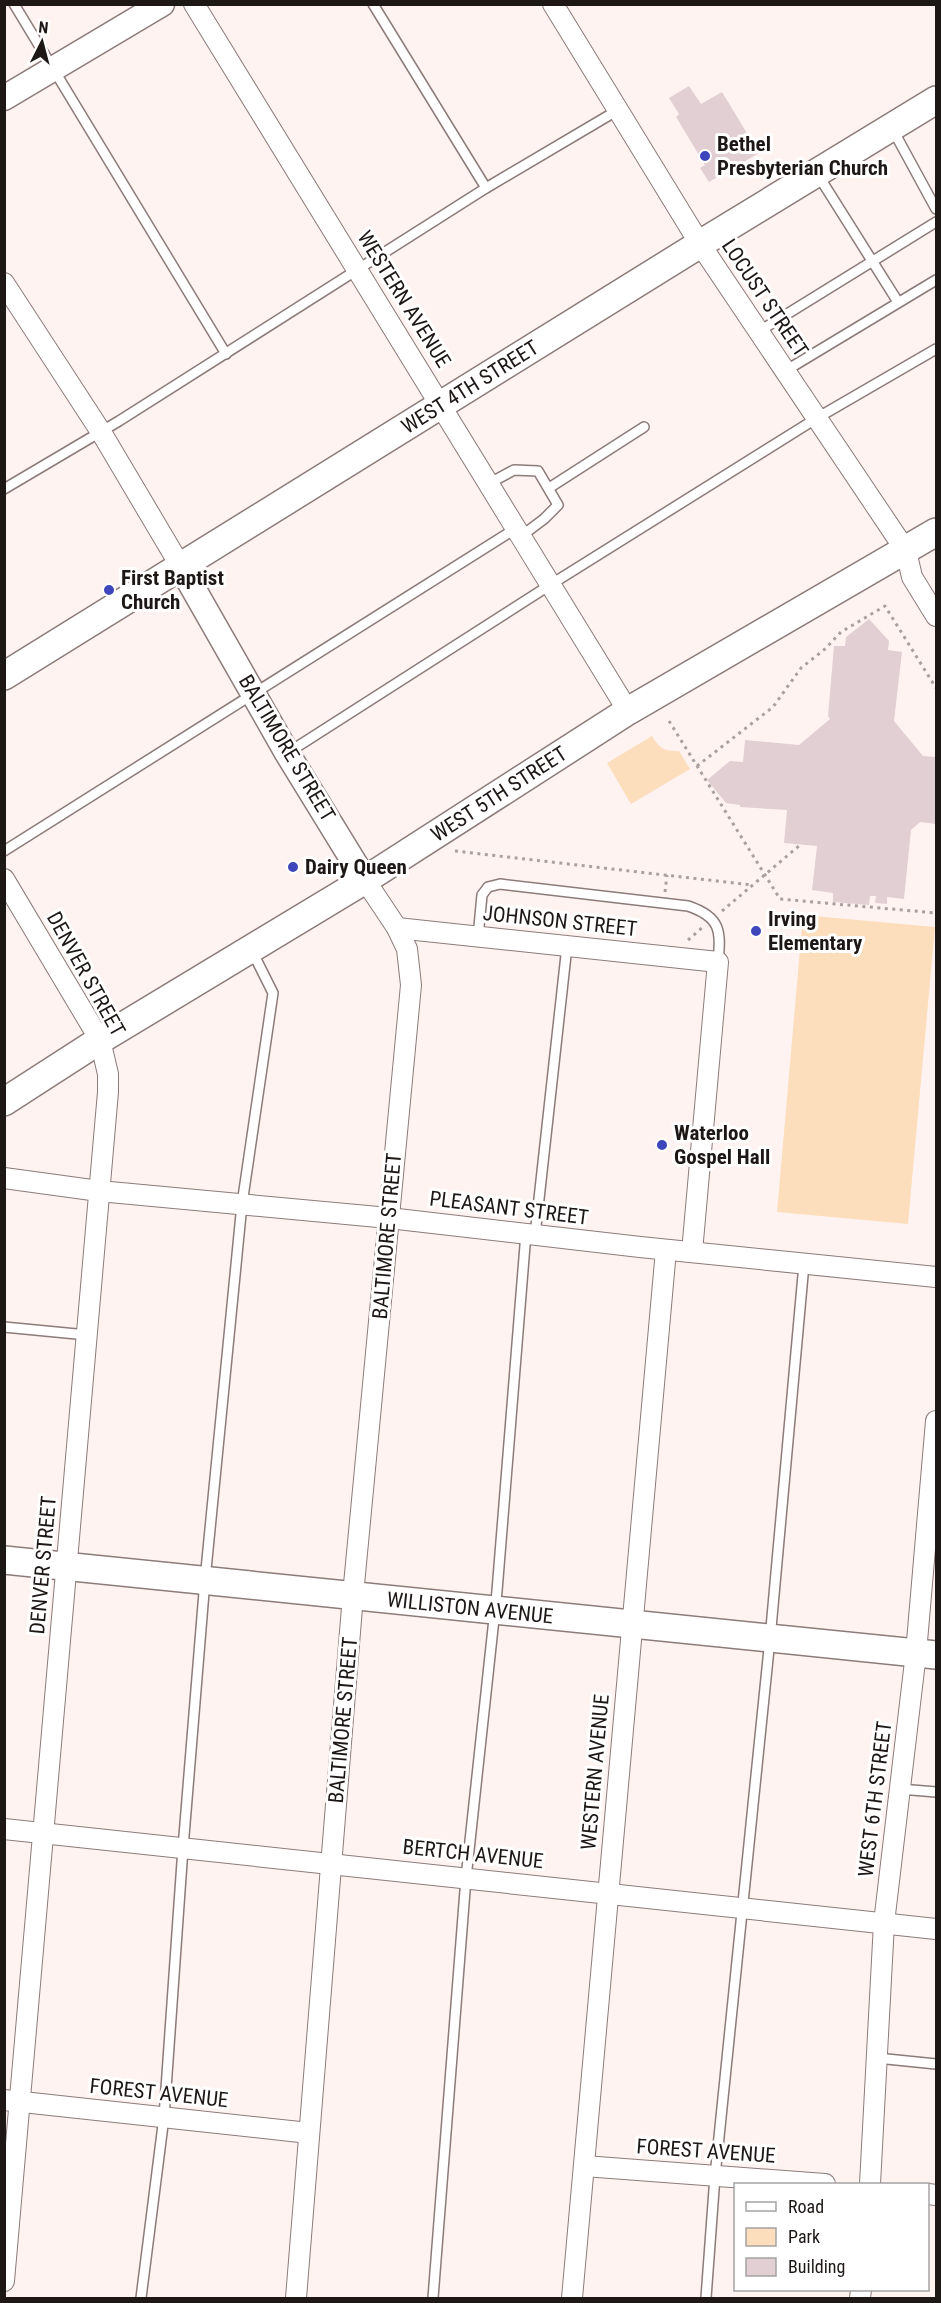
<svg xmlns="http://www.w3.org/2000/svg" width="941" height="2303" viewBox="0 0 941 2303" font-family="'Roboto Condensed',sans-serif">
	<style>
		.green { fill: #fcdebc }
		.building { fill: #e1cfd3 }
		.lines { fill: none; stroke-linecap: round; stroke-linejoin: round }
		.service-casing { stroke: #8c7b79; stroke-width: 12 }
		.minor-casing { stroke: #8c7b79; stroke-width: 22 }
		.tertiary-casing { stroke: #8c7b79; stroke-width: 27 }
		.secondary-casing { stroke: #8c7b79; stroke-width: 30 }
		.path { stroke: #aaa09f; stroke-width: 3; stroke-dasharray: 3 4.5; stroke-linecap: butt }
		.service { stroke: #fff; stroke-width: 9 }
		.minor { stroke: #fff; stroke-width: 20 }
		.tertiary { stroke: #fff; stroke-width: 24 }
		.secondary { stroke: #fff; stroke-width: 27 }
		.poi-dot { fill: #3e46bb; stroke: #fff; stroke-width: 2 }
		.labels { text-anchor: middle; stroke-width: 6; stroke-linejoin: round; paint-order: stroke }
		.poi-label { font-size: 21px; font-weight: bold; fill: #1d1716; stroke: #fff; text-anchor: start }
		.street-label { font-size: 21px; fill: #1d1716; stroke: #fff }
	</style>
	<rect width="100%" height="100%" fill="#fff3f2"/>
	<g class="green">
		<path d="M652 736C660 749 664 751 679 751L690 769 631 804 607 763Z"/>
		<path d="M803 915 935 927 908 1224 777 1212Z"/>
	</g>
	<g class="building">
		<path d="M689 86 701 104 722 92 759 153 709 182 700 168 705 165 676 117 679 114 669 98Z"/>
		<path d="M869 619 889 641 888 650 902 652 894 721 923 756 936 757V824L920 822 911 830 904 899 887 897V904L875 903 876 896H870L869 905 833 902V893L812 890 817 846 784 843 787 810 740 807V805L726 803 707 780 730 761 743 762 745 740 799 745 830 719 828 716 834 646H845L846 637Z"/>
	</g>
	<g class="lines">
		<g class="service-casing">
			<g id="service">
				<path d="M14 4 226 354"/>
				<path d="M373 4 486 188"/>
				<path d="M893 130 936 209"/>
				<path d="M818 175 898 302"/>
				<path d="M758 332 936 222"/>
				<path d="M785 371 936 280"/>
				<path d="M488 484 514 470 538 471 558 505 544 519 520 537"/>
				<path d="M549 488 644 427"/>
				<path d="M4 489 119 421 486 188 618 110"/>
				<path d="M289 752 550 585 817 418 936 349"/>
				<path d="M4 851 515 529"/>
				<path d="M478 937 482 895 488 887 500 884 688 906C721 917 721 931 718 962"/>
				<path d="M535 1235 567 946"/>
				<path d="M4 1327 87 1335"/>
				<path d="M900 1789 936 1792"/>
				<path d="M877 2058 936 2064"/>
				<path d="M141 2298 164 2117 183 1848 205 1580 242 1204 273 993 252 951"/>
				<path d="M433 2298 466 1878 497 1591 526 1233"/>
				<path d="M706 2298 715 2176 770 1639 804 1264"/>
			</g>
		</g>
		<g class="minor-casing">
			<g id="minor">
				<path d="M194 4 628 711"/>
				<path d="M553 4 700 244 906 551 912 577 936 616"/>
				<path d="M4 283 101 432 181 567"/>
				<path d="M4 879 100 1040 108 1074V1092L4 2281"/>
				<path d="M397 928 718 962 692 1252"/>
				<path d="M4 1178 99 1191 389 1218 640 1247 936 1277"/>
				<path d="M4 1829 936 1929"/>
				<path d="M4 2100 309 2133"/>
				<path d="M584 2166 825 2184"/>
				<path d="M870 2184 884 1923 916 1653 936 1421"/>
				<path d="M928 2194 936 2195"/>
				<path d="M296 2298 353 1595 411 985 407 949 397 928 365 880"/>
				<path d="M572 2298 666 1250"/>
				<path d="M860 2298 861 2290"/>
			</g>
		</g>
		<g class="tertiary-casing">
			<g id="tertiary">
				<path d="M4 98 162 4"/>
				<path d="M181 567 287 753 365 880"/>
			</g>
		</g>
		<g class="secondary-casing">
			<g id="secondary">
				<path d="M4 676 700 244 936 100"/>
				<path d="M4 1102 100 1040 365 880 628 711 936 532"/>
				<path d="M4 1560 936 1655"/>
			</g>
		</g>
		<g class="path">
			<path d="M669 721 780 899 936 913"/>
			<path d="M697 766 773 707 801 668 825 649 841 632 885 606 936 688"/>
			<path d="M455 851 752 885"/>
			<path d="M665 892 667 875"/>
			<path d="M722 911 800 845"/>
			<path d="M688 940 703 927"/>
		</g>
		<use href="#service" class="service"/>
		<use href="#minor" class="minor"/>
		<use href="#tertiary" class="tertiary"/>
		<use href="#secondary" class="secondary"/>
	</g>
	<g class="poi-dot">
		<circle cx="705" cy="156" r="6"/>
		<circle cx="109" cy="590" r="6"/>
		<circle cx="293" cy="867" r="6"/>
		<circle cx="756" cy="931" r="6"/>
		<circle cx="662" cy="1145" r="6"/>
	</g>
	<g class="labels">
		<g class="poi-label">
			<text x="717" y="151">Bethel<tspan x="717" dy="24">Presbyterian Church</tspan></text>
			<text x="121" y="585">First Baptist<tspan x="121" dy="24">Church</tspan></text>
			<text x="305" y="874">Dairy Queen</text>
			<text x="768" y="926">Irving<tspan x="768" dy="24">Elementary</tspan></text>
			<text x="674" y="1140">Waterloo<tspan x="674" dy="24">Gospel Hall</tspan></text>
		</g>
		<g class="street-label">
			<text transform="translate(765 298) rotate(56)" y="7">LOCUST STREET</text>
			<text transform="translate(404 299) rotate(58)" y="7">WESTERN AVENUE</text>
			<text transform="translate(470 387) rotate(-32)" y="7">WEST 4TH STREET</text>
			<text transform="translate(287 748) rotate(59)" y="7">BALTIMORE STREET</text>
			<text transform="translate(499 794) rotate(-33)" y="7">WEST 5TH STREET</text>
			<text transform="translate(560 921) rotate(6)" y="7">JOHNSON STREET</text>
			<text transform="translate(86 974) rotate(61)" y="7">DENVER STREET</text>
			<text transform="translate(509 1208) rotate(7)" y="7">PLEASANT STREET</text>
			<text transform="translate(387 1236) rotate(-85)" y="7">BALTIMORE STREET</text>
			<text transform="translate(43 1565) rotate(-85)" y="7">DENVER STREET</text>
			<text transform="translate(470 1608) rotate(6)" y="7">WILLISTON AVENUE</text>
			<text transform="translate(343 1720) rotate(-85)" y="7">BALTIMORE STREET</text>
			<text transform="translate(595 1772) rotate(-85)" y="7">WESTERN AVENUE</text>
			<text transform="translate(875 1799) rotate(-83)" y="7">WEST 6TH STREET</text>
			<text transform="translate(473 1854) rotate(6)" y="7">BERTCH AVENUE</text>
			<text transform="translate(159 2093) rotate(6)" y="7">FOREST AVENUE</text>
			<text transform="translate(706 2151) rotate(4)" y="7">FOREST AVENUE</text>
		</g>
	</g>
	<rect width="941" height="2303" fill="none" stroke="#1d1716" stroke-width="12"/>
	<rect x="734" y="2183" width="195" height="108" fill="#ffffff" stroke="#a5a2a2" stroke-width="1.5"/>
	<rect x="746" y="2202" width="30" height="9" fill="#ffffff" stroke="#a5a2a2" stroke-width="1.5"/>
	<text x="788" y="2213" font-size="18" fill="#1d1716">Road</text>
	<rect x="746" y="2228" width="30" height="18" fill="#fcdebc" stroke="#a5a2a2" stroke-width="1.5"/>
	<text x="788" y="2243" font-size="18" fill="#1d1716">Park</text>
	<rect x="746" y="2258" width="30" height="18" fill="#e1cfd3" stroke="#a5a2a2" stroke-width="1.5"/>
	<text x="788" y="2273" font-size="18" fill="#1d1716">Building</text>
	<g transform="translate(42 42) rotate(6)" stroke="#ffffff" stroke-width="4.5" paint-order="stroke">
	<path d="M0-4.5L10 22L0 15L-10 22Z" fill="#1d1716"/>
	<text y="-9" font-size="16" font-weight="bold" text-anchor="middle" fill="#1d1716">N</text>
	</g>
</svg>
